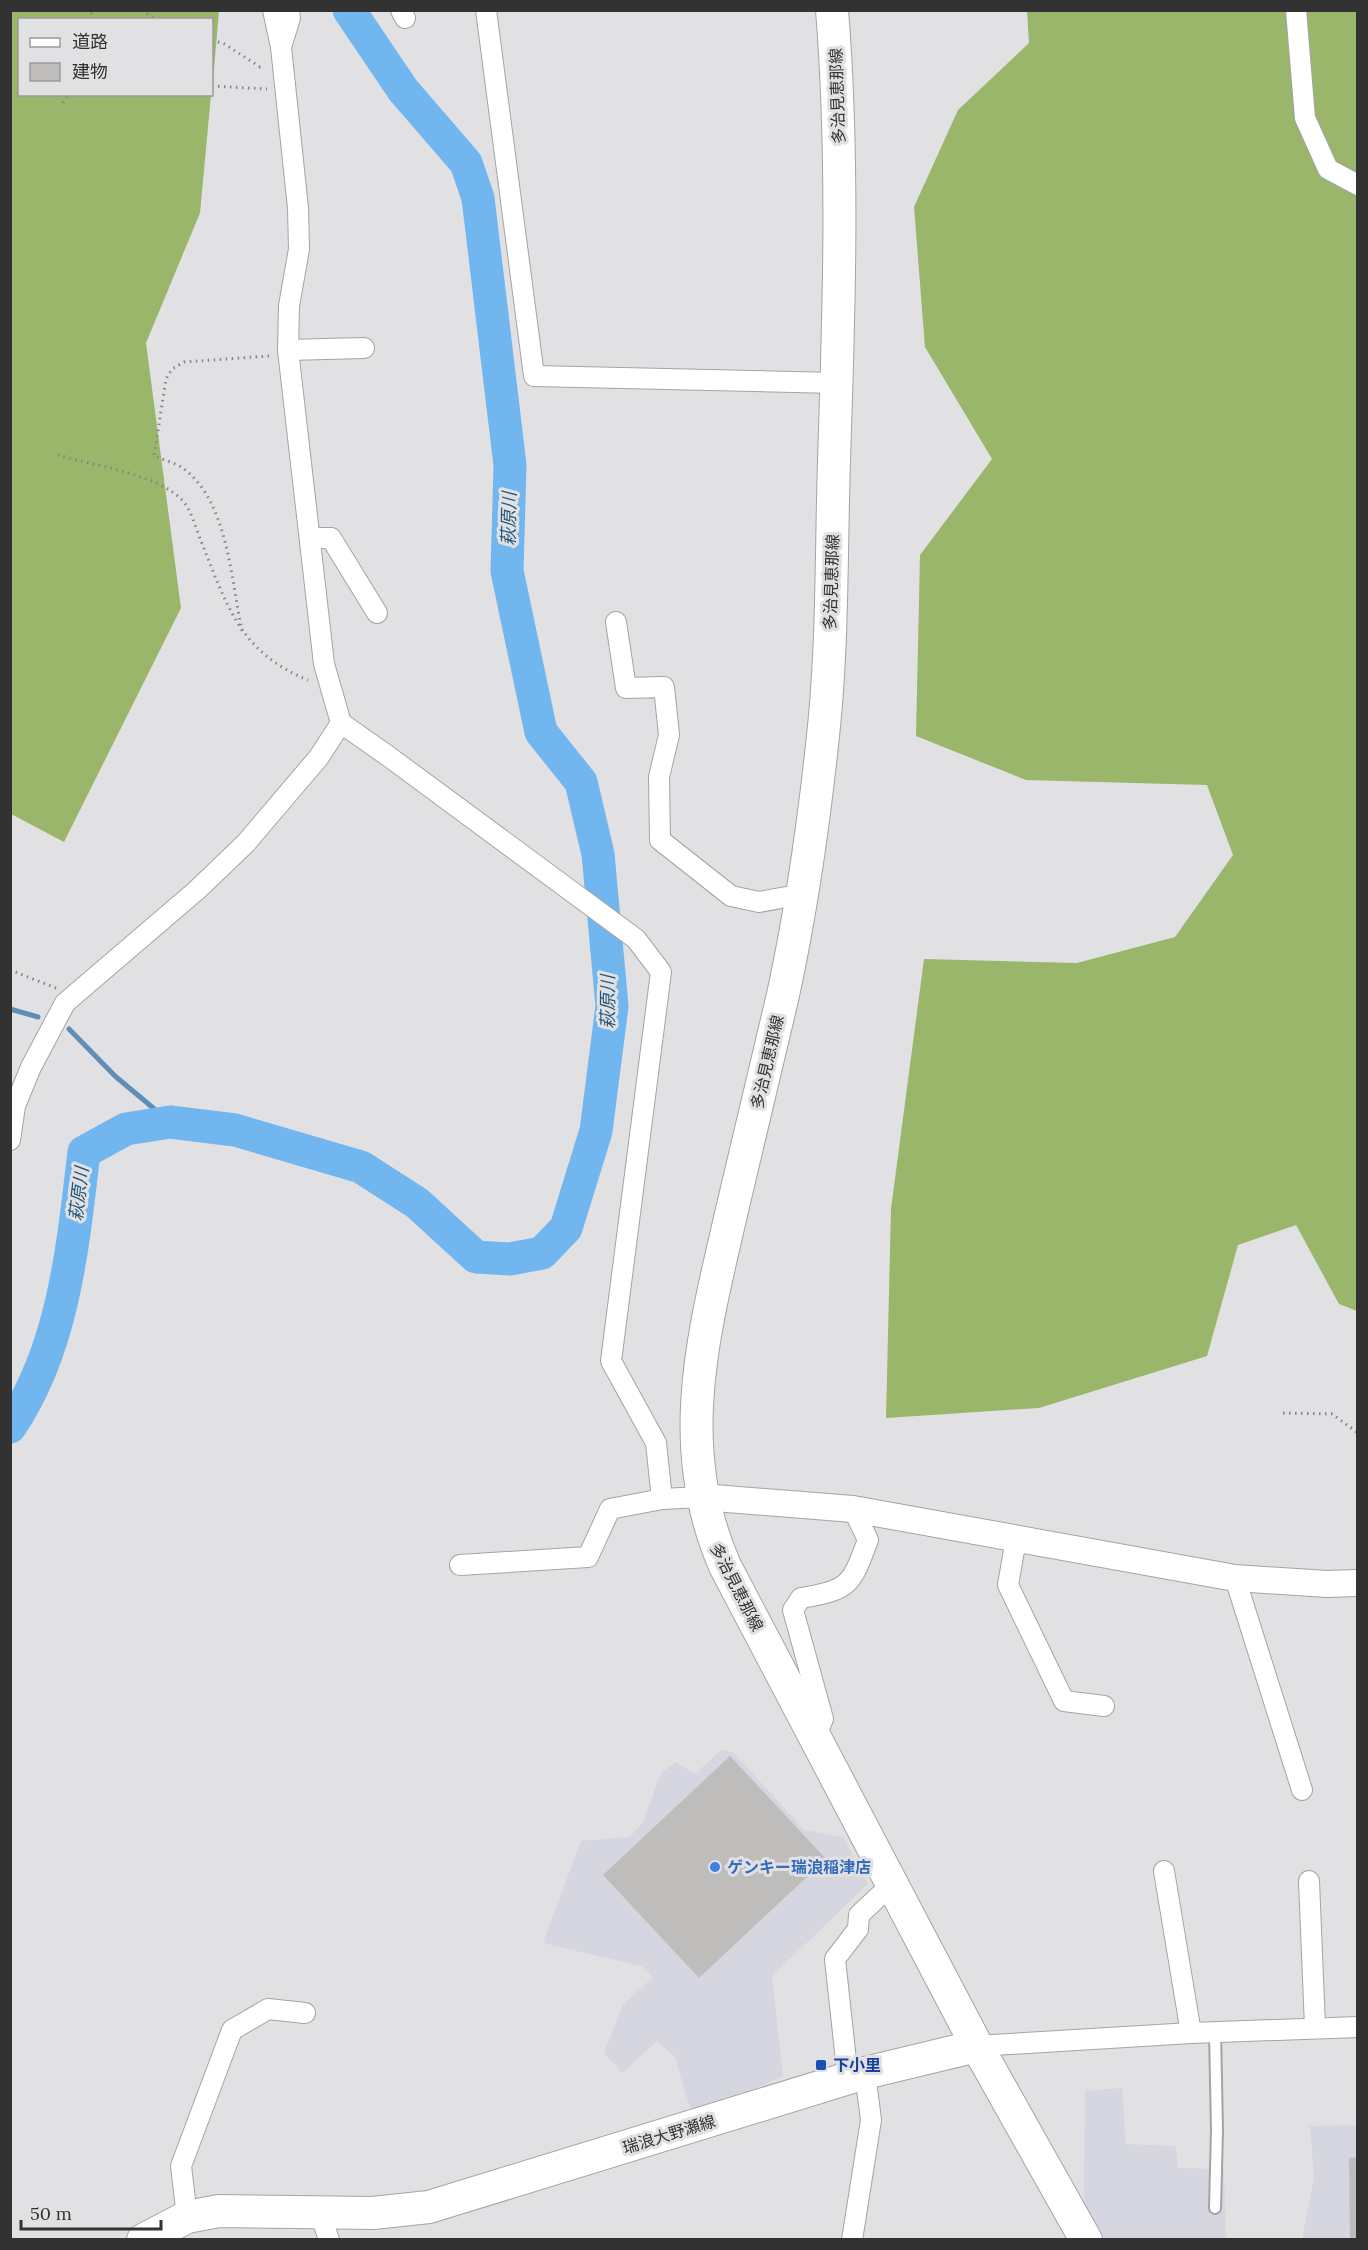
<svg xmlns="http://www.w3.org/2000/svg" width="1368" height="2250" viewBox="0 0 1368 2250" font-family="Lora,'Noto Sans JP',serif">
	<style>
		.built { fill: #d5d6df }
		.forest { fill: #99b66a }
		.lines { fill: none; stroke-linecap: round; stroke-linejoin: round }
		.stream { stroke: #5e8eb6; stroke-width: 5 }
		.river { stroke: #71b6ee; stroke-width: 33 }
		.building { fill: #bfbdbc }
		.service-casing { stroke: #a4a4a6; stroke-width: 14 }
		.minor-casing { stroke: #a4a4a6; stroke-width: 22 }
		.tertiary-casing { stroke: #a4a4a6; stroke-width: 28 }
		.primary-casing { stroke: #a4a4a6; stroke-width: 34 }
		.path { stroke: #858587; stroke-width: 3; stroke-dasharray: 1.5 4.5; stroke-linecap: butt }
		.service { stroke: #fff; stroke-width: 10 }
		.minor { stroke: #fff; stroke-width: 20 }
		.tertiary { stroke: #fff; stroke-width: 26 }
		.primary { stroke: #fff; stroke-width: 32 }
		.shop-dot { fill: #3f7fe0; stroke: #e1e1e3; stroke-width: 2 }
		.transit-dot { fill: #1a4fb4; stroke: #e1e1e3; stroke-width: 2 }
		.labels { text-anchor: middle; stroke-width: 6; stroke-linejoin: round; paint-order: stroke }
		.street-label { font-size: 16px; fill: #323233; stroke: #e1e1e3 }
		.shop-label { font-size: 16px; font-weight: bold; fill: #366cbe; stroke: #e1e1e3; text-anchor: start }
		.transit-label { font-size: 16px; font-weight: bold; fill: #164399; stroke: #e1e1e3; text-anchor: start }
		.water-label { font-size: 18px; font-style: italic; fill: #24567b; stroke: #e1e1e3 }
	</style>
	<rect width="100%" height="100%" fill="#e1e1e3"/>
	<g class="built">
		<path d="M721 1750 733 1752 804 1830 843 1837 868 1884 772 1976 783 2076 693 2119 675 2057 657 2041 622 2073 604 2053 623 2005 653 1977 641 1966 543 1943 581 1841 630 1837 643 1822 661 1773 675 1762 695 1774Z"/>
		<path d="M1122 2088 1126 2144 1176 2146 1178 2168 1224 2169 1226 2239H1103L1084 2206 1085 2091Z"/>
		<path d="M1357 2125V2239L1302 2240 1314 2177 1310 2126Z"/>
	</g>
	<g class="forest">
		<path d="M10 11H219L212 92V20H20V94L211 95 200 213 146 343 181 608 64 842 11 814Z"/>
		<path d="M1027 11H1357V1311L1339 1304 1296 1225 1238 1245 1207 1356 1039 1408 886 1418 891 1209 924 959 1077 963 1175 937 1233 855 1207 785 1026 780 916 736 920 555 992 459 925 347 914 207 958 110 1029 43Z"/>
	</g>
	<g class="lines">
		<g class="stream">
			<path d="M10 1009 38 1017"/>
			<path d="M69 1029 115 1076 158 1112 160 1124"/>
		</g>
		<path class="river" d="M10 1427C64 1348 73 1245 84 1152L126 1129 170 1122 235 1130 361 1167 417 1203 476 1257 510 1259 542 1253 566 1228 596 1131 612 1006 598 854 581 782 541 732 507 571 510 465 478 198 466 163 403 90 349 10"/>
	</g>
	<g class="building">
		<path d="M730 1756 826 1859 699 1978 603 1875Z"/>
		<path d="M1358 2157V2240H1350L1349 2158Z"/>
	</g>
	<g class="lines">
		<g class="service-casing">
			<path id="service" d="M1215 2032 1217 2130 1215 2208"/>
		</g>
		<g class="minor-casing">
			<g id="minor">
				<path d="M273 10 281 47"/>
				<path d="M289 10 290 18 281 47 298 208 299 249 289 306 288 350 324 664 341 723 388 756 636 939 661 972 611 1361 656 1443 662 1499 702 1497"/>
				<path d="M401 10 405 18"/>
				<path d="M486 10 534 376 836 383"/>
				<path d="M1296 10 1305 118 1328 169 1358 185"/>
				<path d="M288 350 364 348"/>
				<path d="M310 538H331L377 613"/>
				<path d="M616 622 626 688 664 687 669 735 659 777 660 840 731 896 759 902 803 894"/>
				<path d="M10 1140 15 1106 31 1067 65 1003 197 890 246 843 319 757 341 723"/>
				<path d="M1016 1539 1008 1585 1064 1701 1104 1706"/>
				<path d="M460 1565 588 1557 610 1509 662 1499"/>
				<path d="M1235 1578 1302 1790"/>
				<path d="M815 1737 823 1719 793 1610 801 1598C850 1590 851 1585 868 1540L853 1509"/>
				<path d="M1164 1871 1191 2033"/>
				<path d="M1309 1881 1315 2027"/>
				<path d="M977 2046 1191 2033 1358 2027"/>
				<path d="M848 2079 835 1959 858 1929 859 1915 892 1884"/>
				<path d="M320 2212 329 2240"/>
				<path d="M187 2217 181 2166 232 2030 268 2009 305 2013"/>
				<path d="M852 2240 871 2120 865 2073"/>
			</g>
		</g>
		<g class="tertiary-casing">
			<path id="tertiary" d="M702 1497 853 1509 1235 1578 1327 1584 1358 1583"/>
		</g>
		<g class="primary-casing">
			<g id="primary">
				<path d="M832 10C844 160 839 311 834 461 831 555 833 651 822 745 813 829 801 912 783 995 766 1067 749 1139 732 1210 704 1332 672 1445 725 1566L977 2046 1086 2240"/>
				<path d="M143 2240 187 2217 219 2211 373 2213 429 2207 865 2073 977 2046"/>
			</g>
		</g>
		<g class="path">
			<path d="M142 10 156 20"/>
			<path d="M90 20 92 10"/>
			<path d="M212 41 223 43 260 67 264 65"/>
			<path d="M212 86 267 89"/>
			<path d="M63 103 68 94"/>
			<path d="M58 455C91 465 158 474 182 500 191 509 196 529 201 541 227 605 239 652 308 680"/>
			<path d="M242 631C231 580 228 502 184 469 176 463 164 460 154 456L166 379 172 369 184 362 269 356"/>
			<path d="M10 970 56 988"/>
			<path d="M1283 1413 1332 1414 1358 1433"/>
		</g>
		<use href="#service" class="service"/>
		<use href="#minor" class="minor"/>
		<use href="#tertiary" class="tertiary"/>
		<use href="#primary" class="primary"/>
	</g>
	<circle class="shop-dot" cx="715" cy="1867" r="6"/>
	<rect class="transit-dot" x="815" y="2059" width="12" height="12" rx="3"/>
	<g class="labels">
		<g class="street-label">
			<text transform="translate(837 96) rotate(-92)" y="6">多治見恵那線</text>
			<text transform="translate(831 582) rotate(-88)" y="6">多治見恵那線</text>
			<text transform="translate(767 1062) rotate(-77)" y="6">多治見恵那線</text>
			<text transform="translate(737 1587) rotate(63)" y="6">多治見恵那線</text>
			<text transform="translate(669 2134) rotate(-17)" y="6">瑞浪大野瀬線</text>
		</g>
		<g class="shop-label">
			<text x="727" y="1873">ゲンキー瑞浪稲津店</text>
		</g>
		<g class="transit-label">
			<text x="833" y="2071">下小里</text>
		</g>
		<g class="water-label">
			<text transform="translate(509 519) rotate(-89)" y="6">萩原川</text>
			<text transform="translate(608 1002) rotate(-90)" y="6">萩原川</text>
			<text transform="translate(79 1194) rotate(-83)" y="6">萩原川</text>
		</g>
	</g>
	<rect width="1368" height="2250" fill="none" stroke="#323233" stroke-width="24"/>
	<rect x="18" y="18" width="195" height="78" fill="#e1e1e3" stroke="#9b9b9d" stroke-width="1.5"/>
	<rect x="30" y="38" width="30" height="9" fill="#ffffff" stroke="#9b9b9d" stroke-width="1.5"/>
	<text x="72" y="48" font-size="18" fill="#323233">道路</text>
	<rect x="30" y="63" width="30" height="18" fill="#bfbdbc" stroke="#9b9b9d" stroke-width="1.5"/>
	<text x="72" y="78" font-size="18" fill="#323233">建物</text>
	<path d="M21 2220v9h140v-9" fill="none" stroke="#323233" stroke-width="3"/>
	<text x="30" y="2220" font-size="18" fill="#323233" stroke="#e1e1e3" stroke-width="4.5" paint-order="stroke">50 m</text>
</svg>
